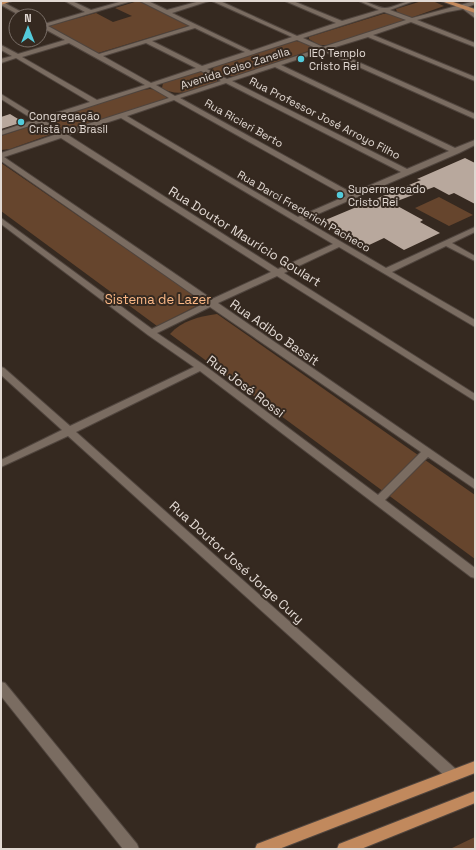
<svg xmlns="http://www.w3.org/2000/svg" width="476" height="850" viewBox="0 0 476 850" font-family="'Space Grotesk',sans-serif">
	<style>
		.green { fill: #66452d }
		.building { fill: #b8a89d }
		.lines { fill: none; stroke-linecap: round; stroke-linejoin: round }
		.minor-casing { stroke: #50453e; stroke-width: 2 }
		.major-casing { stroke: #50453e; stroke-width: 2 }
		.minor { fill: #7a6c61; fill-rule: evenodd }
		.major { fill: #c1895d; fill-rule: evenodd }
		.poi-dot { fill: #53cbdb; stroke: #352920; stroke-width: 1.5 }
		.labels { text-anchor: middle; stroke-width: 4; stroke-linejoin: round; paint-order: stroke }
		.far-poi-label { font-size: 11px; fill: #e2d9d3; stroke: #352920; text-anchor: start }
		.far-street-label { font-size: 11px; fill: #e2d9d3; stroke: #352920 }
		.street-label { font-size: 13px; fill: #e2d9d3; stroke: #352920 }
		.park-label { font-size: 13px; fill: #fbb886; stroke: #352920 }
	</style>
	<rect width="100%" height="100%" fill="#352920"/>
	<g class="green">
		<path d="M138 1 191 25 98 53 49 26 96 13 113 22 132 16 115 8Z"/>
		<path d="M422 1 435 2 444 6 413 17H407L397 12 396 9Z"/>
		<path d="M383 14C391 14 399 15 405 21L328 45H319L309 39V37Z"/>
		<path d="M296 41 301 42 314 47V49L236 76H222L212 70 214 67Z"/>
		<path d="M199 72H205L217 79V82C199 88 179 99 162 88L163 83Z"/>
		<path d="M150 89 157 90 166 96V100L75 129C64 130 58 130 50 123L52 118 143 90Z"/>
		<path d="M41 125 47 127 51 132 49 135 10 149 1 150V136L31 126Z"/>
		<path d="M1 163 204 302 157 326 1 211Z"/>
		<path d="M439 197 473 215 449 226 415 208Z"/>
		<path d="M217 314 475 495V559L170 334C181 321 200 316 217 314Z"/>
		<path d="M475 837V849H450Z"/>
	</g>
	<g class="building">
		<path d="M10 114 23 122 1 129V117Z"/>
		<path d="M465 158 475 163V204L454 193 449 195 434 187 392 203 423 220 420 222 440 233 404 250 384 238 367 246 323 221 421 180 417 179Z"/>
	</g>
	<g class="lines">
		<g class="minor-casing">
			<g id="minor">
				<path d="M1 1 27 15 28 16H21L1 5Z"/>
				<path d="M65 1H72L91 10 123 1H132L48 26 99 54 190 26 140 1H148L167 10 200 1H209L172 13 251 51 292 37 212 1H220L297 36 336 23 285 1H293L342 21 379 10 359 1C369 1 377 8 385 8 393 8 403 1 414 1L390 10 412 18 475 1V4L468 7 475 13V18L463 9 447 12 417 20 475 43V47L411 22 373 35 475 77V81L368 37 329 49 475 114V119L323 51 281 65 455 148 475 140V145L459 153 304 220 386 268 475 227V232L452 243 475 256V261L446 246 392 272 475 320V327L339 247 284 273 475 394V401L277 276 218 303 475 480V489L428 457 385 500 475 568V578L471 577 200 371 76 432 458 771 460 775 458 779 453 781 448 779 68 436 1 467V460L62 430 1 375V367L4 368 70 426 194 367 148 335 1 224V218L152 329 205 303 1 161V153L57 134 39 123 1 135V131L34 120 1 99V94L40 118 90 102 16 58 1 63V59L12 56 1 50V45L18 54 65 40 41 27 40 22 44 24 85 12ZM384 12 406 20 323 47 303 38ZM195 28 245 52 202 66 152 41ZM297 40 318 49 227 79 207 69ZM69 43 145 85 97 100 22 57ZM146 43 196 68 151 83 103 56ZM275 67 449 151 407 169 232 81ZM201 71 221 81 175 96 156 85ZM226 83 401 172 352 193 180 98ZM150 87 169 98 63 132 45 121ZM174 100 346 196 298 217 127 116ZM121 118 333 244 278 269 68 135ZM61 138 271 272 212 299 4 157ZM210 307 421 452 378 495 204 365 157 333Z"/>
				<path d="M1 682 5 683 137 844 139 849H123L1 696Z"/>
			</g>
		</g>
		<g class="major-casing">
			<g id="major">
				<path d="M1 1H12L1 5Z"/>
				<path d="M441 1H450L475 9V13Z"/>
				<path d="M471 1H475V3L472 2Z"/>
				<path d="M475 761V773L279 849H255L257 844Z"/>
				<path d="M475 791V803L361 849H337L339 844Z"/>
			</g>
		</g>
		<use href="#minor" class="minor"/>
		<use href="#major" class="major"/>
	</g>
	<g class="poi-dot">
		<circle cx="301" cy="59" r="4"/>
		<circle cx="21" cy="122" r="4"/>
		<circle cx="340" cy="195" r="4"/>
	</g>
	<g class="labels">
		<g class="far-poi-label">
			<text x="309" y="57">IEQ Templo<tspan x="309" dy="13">Cristo Rei</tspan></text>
			<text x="29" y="120">Congregação<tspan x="29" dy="13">Cristã no Brasil</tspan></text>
			<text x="348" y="193">Supermercado<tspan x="348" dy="13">Cristo Rei</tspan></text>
		</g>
		<g class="far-street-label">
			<text transform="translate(235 68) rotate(-18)" y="4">Avenida Celso Zanella</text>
			<text transform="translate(325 118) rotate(27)" y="4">Rua Professor José Arroyo Filho</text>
			<text transform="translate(244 123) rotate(29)" y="4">Rua Ricieri Berto</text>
			<text transform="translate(304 211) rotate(30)" y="4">Rua Darci Frederich Pacheco</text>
		</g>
		<g class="street-label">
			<text transform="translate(245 236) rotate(32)" y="5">Rua Doutor Maurício Goulart</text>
			<text transform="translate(275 332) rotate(35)" y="5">Rua Adibo Bassit</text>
			<text transform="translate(246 386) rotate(37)" y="5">Rua José Rossi</text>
			<text transform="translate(237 562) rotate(42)" y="5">Rua Doutor José Jorge Cury</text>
		</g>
		<g class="park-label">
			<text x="158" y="304">Sistema de Lazer</text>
		</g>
	</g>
	<rect width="476" height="850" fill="none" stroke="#e2d9d3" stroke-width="4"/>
	<g transform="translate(28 28)"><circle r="19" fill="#352920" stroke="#7a6f68"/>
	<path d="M0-3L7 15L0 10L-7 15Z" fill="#53cbdb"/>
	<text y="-6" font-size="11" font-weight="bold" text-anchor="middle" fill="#e2d9d3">N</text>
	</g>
</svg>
